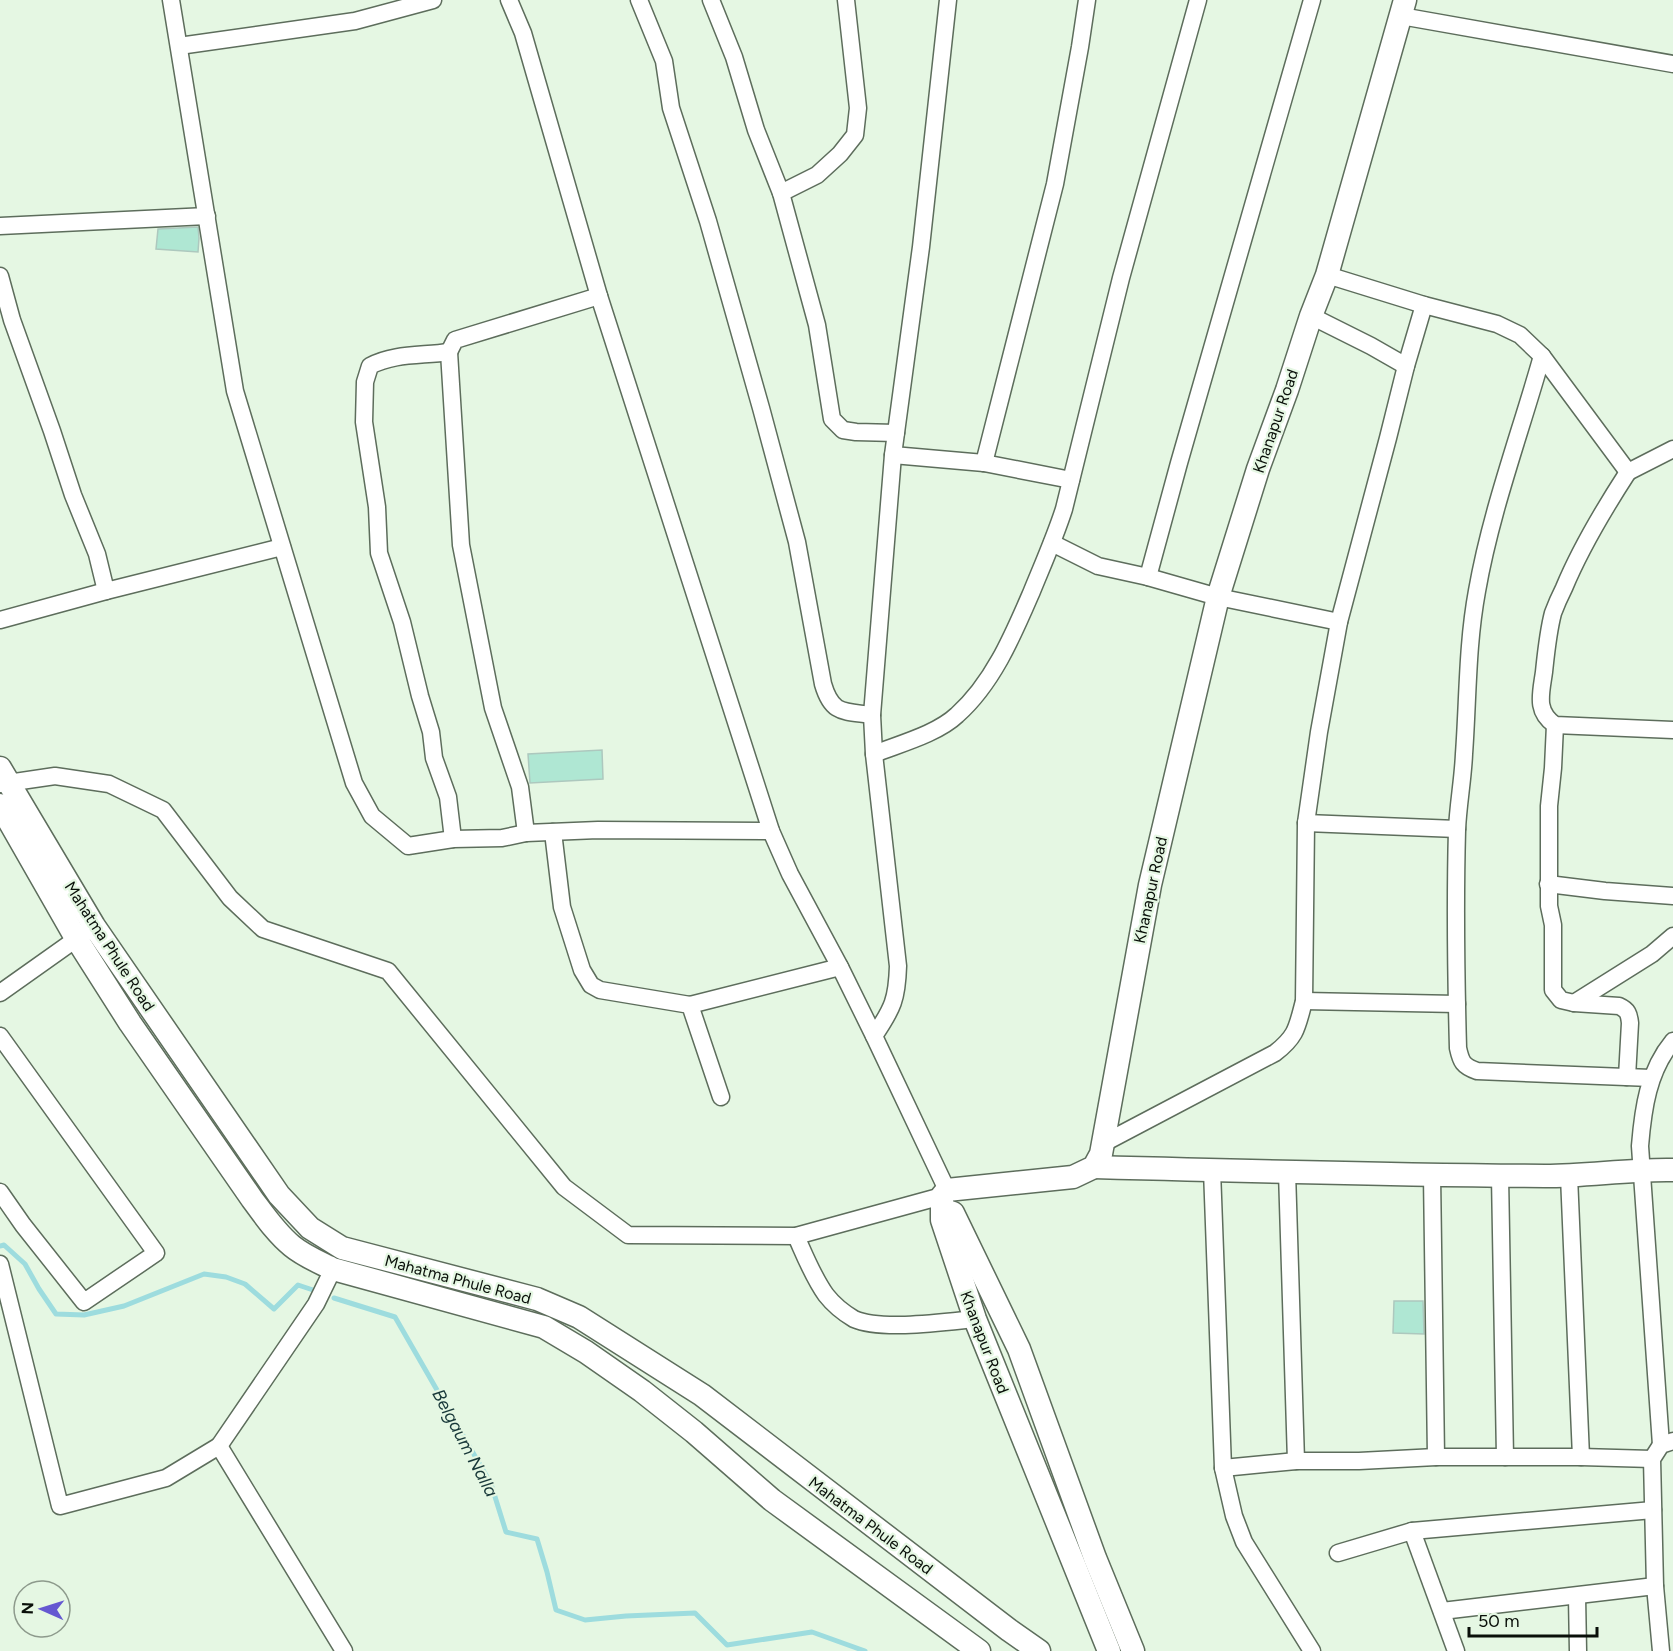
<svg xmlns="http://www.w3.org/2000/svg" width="1673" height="1651" viewBox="0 0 1673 1651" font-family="Figtree,sans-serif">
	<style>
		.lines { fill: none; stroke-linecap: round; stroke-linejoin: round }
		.stream { stroke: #9ddcde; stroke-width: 5 }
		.building { fill: #afe7d3; stroke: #adc8be; stroke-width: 1.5 }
		.street-casing { stroke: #5d6d5c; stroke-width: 19 }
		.secondary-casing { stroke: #5d6d5c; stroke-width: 25 }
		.street { stroke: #fff; stroke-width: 16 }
		.secondary { stroke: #fff; stroke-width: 22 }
		.labels { text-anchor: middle; stroke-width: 4.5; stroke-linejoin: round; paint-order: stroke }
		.street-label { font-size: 16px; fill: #090f09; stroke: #e5f7e3 }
		.water-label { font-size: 18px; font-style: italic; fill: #173738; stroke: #e5f7e3 }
	</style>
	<rect width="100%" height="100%" fill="#e5f7e3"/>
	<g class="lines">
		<g class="stream">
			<path d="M0 1246 4 1245 25 1264 39 1289 56 1314 84 1315 124 1306 204 1274 226 1277 245 1284 274 1309 298 1285 313 1290"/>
			<path d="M334 1298 395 1317 491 1484 506 1532 537 1539 547 1572 556 1610 585 1620 626 1616 695 1613 727 1645 812 1632 865 1651"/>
		</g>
	</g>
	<g class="building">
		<path d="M198 227 199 238 198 252 156 249 158 229Z"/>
		<path d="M602 750 603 779 530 783 528 754Z"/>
		<path d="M1394 1301H1423L1424 1334 1393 1333Z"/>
	</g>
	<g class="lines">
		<g class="street-casing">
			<g id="street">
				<path d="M171 0 235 391 354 783 372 816 408 846 453 839 502 838 526 833 598 830 771 831"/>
				<path d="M509 0 523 33 599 296 771 831 790 874 840 967 874 1036 947 1190"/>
				<path d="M639 0 664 61 671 108 708 221 761 408 797 542 823 684C832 715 844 711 872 715"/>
				<path d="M711 0 734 57 756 130 781 193 817 325 832 419 843 430 856 432 896 433"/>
				<path d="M1401 16 1673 64"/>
				<path d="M179 46 355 21 433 0"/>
				<path d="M781 193 817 175 840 154 855 135 858 108 846 0"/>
				<path d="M0 226 207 216"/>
				<path d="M1327 275 1424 305 1497 324 1520 335 1542 356 1628 472 1673 449"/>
				<path d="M0 276 12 320 52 431 73 495 97 554 106 591 282 547"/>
				<path d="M1311 316 1371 346 1406 366"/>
				<path d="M449 352 455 340 599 296"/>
				<path d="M1542 356C1520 434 1491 511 1477 591 1467 645 1468 699 1464 754 1463 779 1458 805 1457 830 1455 903 1456 975 1458 1048 1461 1062 1463 1066 1477 1071L1651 1078"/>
				<path d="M893 455 984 463 1071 480"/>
				<path d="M984 463 1055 184 1080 47 1087 0"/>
				<path d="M1628 472C1604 509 1581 547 1564 588 1560 596 1556 605 1553 613 1548 632 1546 653 1544 672 1541 694 1535 711 1555 725L1673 730"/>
				<path d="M1052 543 1098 566 1148 577 1218 597 1339 622"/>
				<path d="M1148 577 1179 463 1312 0"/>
				<path d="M0 620 106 591"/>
				<path d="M1555 725 1553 768 1549 806V906L1553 925V990L1561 1000 1574 1003 1619 1006C1628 1010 1629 1014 1630 1023L1627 1077"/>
				<path d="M874 754C899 744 937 734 957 715 993 683 1013 635 1032 591 1043 564 1055 537 1064 509L1121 278 1198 0"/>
				<path d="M0 784 55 776 109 784 163 810 230 898 263 929 388 971 564 1187 628 1235 796 1236 942 1196"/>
				<path d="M1306 823 1457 829"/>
				<path d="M553 832 562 907 582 970 591 985 600 990 690 1005 721 1097"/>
				<path d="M453 839 448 797 434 758 431 732 420 696 402 622 379 553 377 507 364 422 365 382 370 366C394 353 422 356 449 352L461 545 493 708 520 787 526 833"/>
				<path d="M1548 884 1605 891 1673 896"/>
				<path d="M0 993 86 932"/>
				<path d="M1304 1001 1457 1004"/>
				<path d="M1574 1003 1652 954 1673 936"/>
				<path d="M690 1005 840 967"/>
				<path d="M0 1036 156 1253 84 1302 23 1225 0 1192"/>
				<path d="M874 1036C893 1008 897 999 898 966L874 754 872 715 893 455 921 247 948 0"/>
				<path d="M1104 1143 1275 1053C1297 1036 1297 1027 1304 1001L1306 823 1319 732 1339 622 1388 438 1406 366 1424 305"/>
				<path d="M1212 1170 1223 1468 1234 1516 1244 1542 1312 1651"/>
				<path d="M1287 1172 1296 1461"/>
				<path d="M1432 1175 1436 1457"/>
				<path d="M1500 1176 1505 1457"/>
				<path d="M1569 1176 1581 1457"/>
				<path d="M796 1236C805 1256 813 1277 826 1295 833 1304 844 1313 854 1319 881 1331 945 1322 975 1319"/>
				<path d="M0 1264 60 1506 166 1478 219 1446 344 1651"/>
				<path d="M1661 1445 1640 1146C1643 1109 1648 1071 1673 1041"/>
				<path d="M219 1446 316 1304 333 1269"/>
				<path d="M1223 1468 1296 1461H1359L1436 1457H1581L1652 1459"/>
				<path d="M1412 1531 1456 1651"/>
				<path d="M1338 1553 1412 1531 1653 1510"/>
				<path d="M1577 1596 1578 1651"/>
				<path d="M1442 1611 1655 1586"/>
				<path d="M1661 1651 1655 1586 1652 1459 1661 1445 1673 1441"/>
			</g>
		</g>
		<g class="secondary-casing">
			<g id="secondary">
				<path d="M0 768 94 926 279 1195 310 1228 342 1248 537 1299 579 1317 702 1395 1009 1630 1039 1651"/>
				<path d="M0 805 76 938 130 1023 252 1199C264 1215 276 1233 292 1246 304 1256 319 1262 333 1269L544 1327 586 1352 642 1391 694 1432 772 1500 979 1651"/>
				<path d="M1094 1167C1244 1171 1395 1175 1545 1176 1588 1176 1630 1169 1673 1170"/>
				<path d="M944 1210 953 1213 1019 1349 1095 1558 1133 1651"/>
				<path d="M1109 1651 975 1319 942 1220V1196L947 1190 1073 1177 1094 1167 1101 1154 1150 885 1218 597 1258 469 1287 390 1311 316 1327 275 1405 0"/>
			</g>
		</g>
		<use href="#street" class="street"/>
		<use href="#secondary" class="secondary"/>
	</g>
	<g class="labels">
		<g class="street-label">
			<text transform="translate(1275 421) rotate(-71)" y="6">Khanapur Road</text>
			<text transform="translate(1150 890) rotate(-78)" y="6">Khanapur Road</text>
			<text transform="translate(110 946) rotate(57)" y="6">Mahatma Phule Road</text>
			<text transform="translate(458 1279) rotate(15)" y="6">Mahatma Phule Road</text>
			<text transform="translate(985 1342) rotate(69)" y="6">Khanapur Road</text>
			<text transform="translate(871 1525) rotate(37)" y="6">Mahatma Phule Road</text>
		</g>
		<g class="water-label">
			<text transform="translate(465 1443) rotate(62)" y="6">Belgaum Nalla</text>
		</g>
	</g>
	<g transform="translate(42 1609) rotate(273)"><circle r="28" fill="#e5f7e3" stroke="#8d9a8c" stroke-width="1.5"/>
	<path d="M0-4.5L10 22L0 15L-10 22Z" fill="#6558d1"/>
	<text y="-9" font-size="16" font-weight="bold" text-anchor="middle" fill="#090f09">N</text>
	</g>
	<path d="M1469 1627v9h128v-9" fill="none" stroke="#090f09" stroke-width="3"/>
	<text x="1478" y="1627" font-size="18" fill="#090f09" stroke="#e5f7e3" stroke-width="4.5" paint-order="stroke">50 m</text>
</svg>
